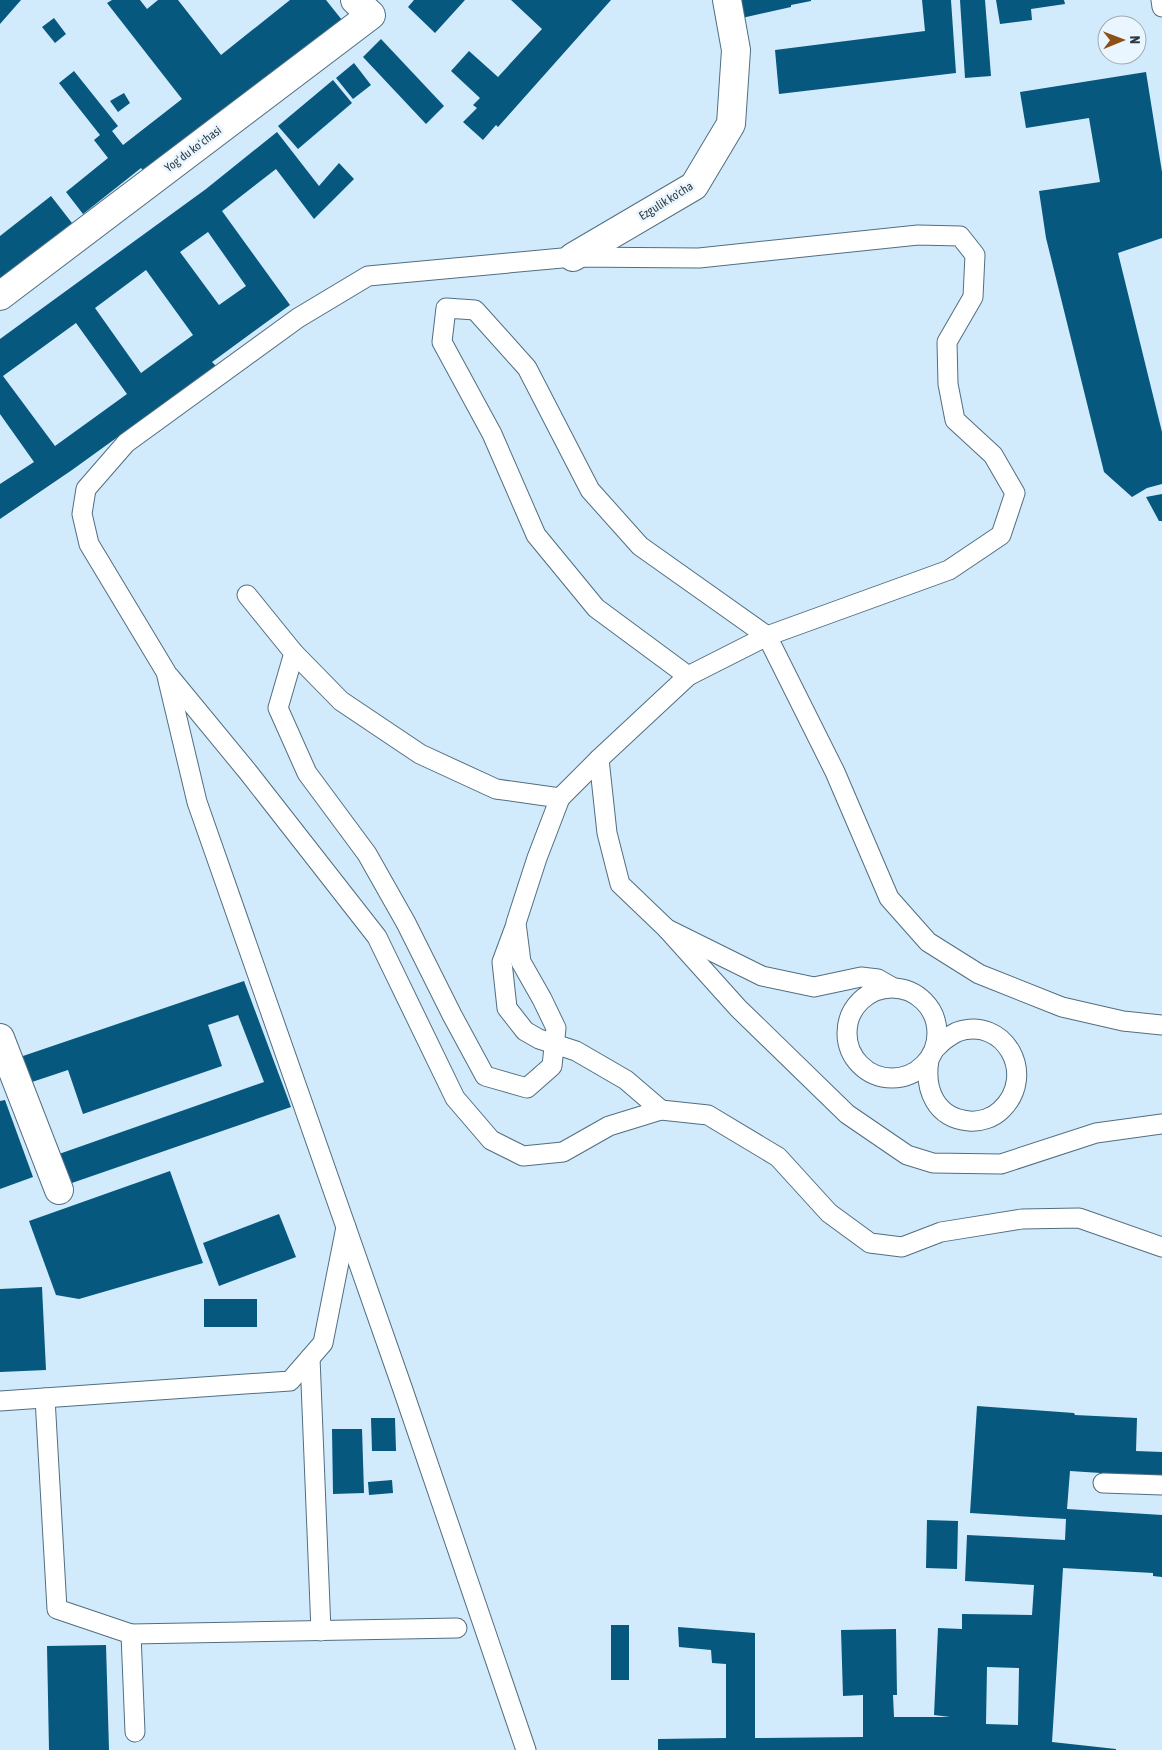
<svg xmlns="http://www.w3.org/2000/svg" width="1162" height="1750" viewBox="0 0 1162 1750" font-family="'Asap Condensed',sans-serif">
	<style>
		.building { fill: #06587e; fill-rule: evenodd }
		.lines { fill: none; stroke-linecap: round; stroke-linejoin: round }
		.service-casing { stroke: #516e81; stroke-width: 21 }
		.minor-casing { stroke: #516e81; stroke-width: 30 }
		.service { stroke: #fff; stroke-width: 19 }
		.minor { stroke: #fff; stroke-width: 28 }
		.labels { text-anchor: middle; stroke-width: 5; stroke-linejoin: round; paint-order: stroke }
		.street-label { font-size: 12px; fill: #2e3b43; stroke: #eaf6ff }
	</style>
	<rect width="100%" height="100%" fill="#d2ebfc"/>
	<g class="building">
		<path d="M0 0H21L0 24Z"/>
		<path d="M112 0H140L147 9 158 0H178L221 55 290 0H326L342 20 147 175 141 168 83 214 66 192 108 158 94 140 100 135 59 83 74 71 118 126 112 131 123 145 182 99 107 3Z"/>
		<path d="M414 0H465L435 33 408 7Z"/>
		<path d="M511 0H611L498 127 496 125 483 140 463 122 477 108 473 105 480 98 451 71 469 51 498 77 542 29Z"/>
		<path d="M741 0H811V1L791 5V7L742 18Z"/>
		<path d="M922 0H951L956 73 779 94 775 50 925 31Z"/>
		<path d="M960 0H985L991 76 965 78Z"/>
		<path d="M996 0H1064L1065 4 1031 9 1032 20 1000 24Z"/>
		<path d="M54 18 66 34 55 43 42 27Z"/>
		<path d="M381 39 444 106 426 124 363 57Z"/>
		<path d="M354 63 371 85 353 99 336 78Z"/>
		<path d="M1146 72 1162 172V238L1118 253 1162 432V484L1147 488 1132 497 1104 472 1046 238 1039 191 1100 182 1089 118 1026 128 1020 92Z"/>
		<path d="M333 80 352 103 298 149 278 126Z"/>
		<path d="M124 93 130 103 118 112 110 101Z"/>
		<path d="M277 132 319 186 339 163 354 179 314 219 276 169 222 211 290 305 212 362 216 366 72 470 0 519V484L34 462 0 414V339L206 189ZM208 232 246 286 219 305 180 252ZM146 270 193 335 141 373 95 308ZM76 323 127 394 55 446 3 376Z"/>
		<path d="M51 196 72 223 2 279 0 277V236Z"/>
		<path d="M1162 494V521H1159L1146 497Z"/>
		<path d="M244 981 291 1107 69 1184 59 1154 264 1082 238 1015 208 1025 222 1066 83 1114 68 1070 29 1083 20 1057Z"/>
		<path d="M5 1100 33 1177 0 1189V1101Z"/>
		<path d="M170 1171 203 1263 79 1299 56 1295 29 1221Z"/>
		<path d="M279 1214 296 1257 219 1286 203 1243Z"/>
		<path d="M42 1287 46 1370 0 1372V1289Z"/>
		<rect x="204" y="1299" width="53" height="28"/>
		<path d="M977 1406 1074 1413 1075 1415 1137 1418 1136 1451 1162 1452V1477L1070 1471 1067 1509 1162 1515V1577L1153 1576V1573L1063 1568 1052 1742 1116 1749V1750H658V1739L726 1738V1664L712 1663 711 1650 679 1647 678 1627 755 1633V1738L863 1737V1695L843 1696 841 1630 896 1629 897 1695H893L894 1717H950L934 1715 938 1628 962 1629V1614L1032 1615 1034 1585 965 1581 967 1535 1065 1540 1066 1519 970 1513ZM987 1667 1019 1668 1018 1725 986 1724Z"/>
		<path d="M371 1418H395L396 1451H372Z"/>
		<path d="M332 1429H362L364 1493 333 1494Z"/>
		<path d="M392 1480 393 1493 369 1495 368 1482Z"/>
		<path d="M927 1520 958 1521 957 1569 926 1568Z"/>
		<rect x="611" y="1625" width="18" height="55"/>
		<path d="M106 1645 109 1750H49L47 1646Z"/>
	</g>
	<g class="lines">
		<g class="service-casing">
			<g id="service">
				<path d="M1161 0 1162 7"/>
				<path d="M247 595 294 653 341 701 420 754 496 789 560 798 599 759"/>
				<path d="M294 653 278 708 307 773 367 854 406 923 452 1015 485 1076 527 1088 552 1066 556 1028 542 999 521 962 516 923 537 858 560 798"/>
				<path d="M169 676 248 772 377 937 455 1098 491 1140 523 1156 563 1152 609 1126 661 1110 708 1115 778 1157 829 1213 870 1243 902 1247 941 1232 1022 1219 1079 1218 1162 1247"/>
				<path d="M688 676 599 759 607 833 620 884 667 929 762 976 814 987 861 977 878 979 892 987"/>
				<path d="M515 927 502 962 507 1008 525 1031 539 1039 576 1051 626 1080 661 1110"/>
				<path d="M667 929 738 1008 847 1114 907 1155 933 1163 1001 1164 1096 1133 1162 1124"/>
				<circle cx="892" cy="1033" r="45"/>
				<path d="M929 1060C924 1090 936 1118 969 1121 980 1122 993 1118 1001 1110 1038 1075 1004 1015 957 1032 949 1036 942 1041 936 1048"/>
				<path d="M310 1358 321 1631"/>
				<path d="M45 1398 57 1609 131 1634 135 1732"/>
				<path d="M0 1401 290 1381 323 1343 346 1227"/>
				<path d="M1103 1483 1162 1485"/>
				<path d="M131 1634 457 1628"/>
				<path d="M526 1750 402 1387 197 802 166 672 89 544 82 514 86 489 126 443 298 318 368 276 573 257 699 258 918 235 960 236 975 255 973 297 947 342 948 384 955 420 993 455 1015 493 1001 535 949 570 767 636 688 676 596 608 536 535 492 434 442 342 446 308 475 310 527 368 590 490 640 546 767 636 835 772 889 898 928 942 979 974 1062 1007 1123 1021 1162 1025"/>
			</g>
		</g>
		<g class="minor-casing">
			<g id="minor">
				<path d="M573 257 694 186 731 124 736 50 727 0"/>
				<path d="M0 296 371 15 355 0"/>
				<path d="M0 1038 59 1190"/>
			</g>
		</g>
		<use href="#service" class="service"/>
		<use href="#minor" class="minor"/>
	</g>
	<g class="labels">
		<g class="street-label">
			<text transform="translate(193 149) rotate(-37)" y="4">Yogʻdu koʻchasi</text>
			<text transform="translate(666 201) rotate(-32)" y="4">Ezgulik ko'cha</text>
		</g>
	</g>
	<g transform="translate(1122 40) rotate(89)"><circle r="24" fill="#eaf6ff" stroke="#9fabb4"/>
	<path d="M0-4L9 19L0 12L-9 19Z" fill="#8d4f13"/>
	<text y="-8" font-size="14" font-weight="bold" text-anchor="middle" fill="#2e3b43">N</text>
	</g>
</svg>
